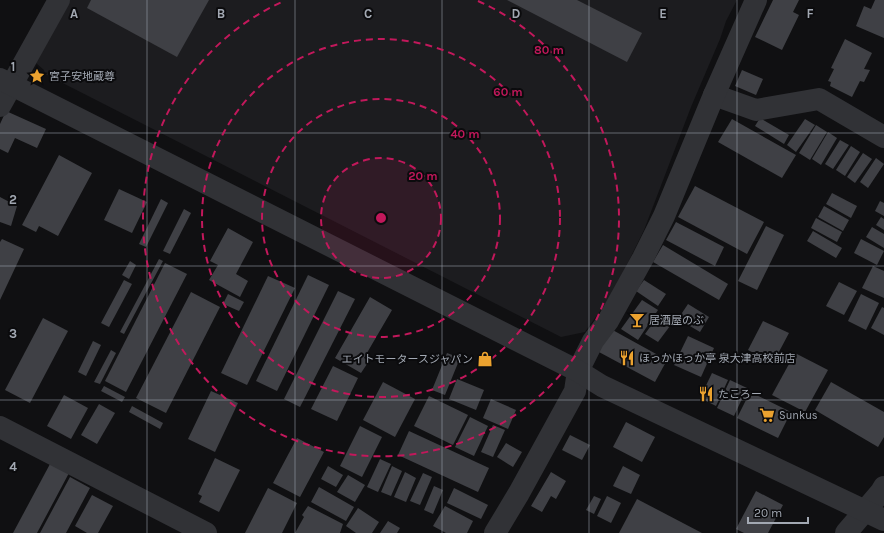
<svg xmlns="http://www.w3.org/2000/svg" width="884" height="533" viewBox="0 0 884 533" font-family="Karla,'Noto Sans JP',sans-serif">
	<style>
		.built { fill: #1c1c1f }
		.building { fill: #3f4045 }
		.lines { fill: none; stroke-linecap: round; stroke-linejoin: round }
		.minor { stroke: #313236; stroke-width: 22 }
		.tertiary { stroke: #313236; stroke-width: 22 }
		.grid { fill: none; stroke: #a2a8b2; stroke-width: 1; stroke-opacity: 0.55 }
		.ring { fill: none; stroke: #c2185b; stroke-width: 2; stroke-dasharray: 7 5 }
		.labels { text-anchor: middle; stroke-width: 4; stroke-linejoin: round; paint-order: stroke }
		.poi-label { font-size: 11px; fill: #a2a8b2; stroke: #0b0b0d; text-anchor: start }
		.grid-label { font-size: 13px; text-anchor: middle; font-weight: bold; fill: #a2a8b2; stroke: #0b0b0d; stroke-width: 4; stroke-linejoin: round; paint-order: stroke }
		.centre { fill: #c2185b; stroke: #0b0b0d; stroke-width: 2 }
		.ring-label { font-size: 12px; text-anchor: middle; font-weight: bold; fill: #c2185b; stroke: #0b0b0d; stroke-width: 4; stroke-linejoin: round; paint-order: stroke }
	</style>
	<rect width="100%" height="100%" fill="#101012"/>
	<path class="built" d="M70 0H737L726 21 720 39 691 107 644 230 613 293 585 332 561 337 45 74 44 70 36 63Z"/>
	<g class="building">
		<path d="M91 0H209L177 57 87 8Z"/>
		<path d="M507 0H577L642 33 627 62Z"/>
		<path d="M773 0H799L793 12 799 15 782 50 755 37Z"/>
		<path d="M875 0H884V38L856 26 864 6 871 9Z"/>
		<path d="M845 39 872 53 864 69 870 70 864 82 860 81 852 97 830 86 831 82 828 81 834 69 831 68Z"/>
		<path d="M742 70 763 79 756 95 735 86Z"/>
		<path d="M6 111 46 129 37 148 15 138 8 153 0 149V124Z"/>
		<path d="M760 118 789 135 784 144 755 126Z"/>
		<path d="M732 119 796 155 782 178 718 142Z"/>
		<path d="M805 119 815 125 796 152 787 145Z"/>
		<path d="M816 125 827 132 810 160 799 153Z"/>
		<path d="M828 132 837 138 821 165 812 159Z"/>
		<path d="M840 140 849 145 833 169 825 164Z"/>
		<path d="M851 146 860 152 845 176 836 170Z"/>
		<path d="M863 153 872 159 855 183 847 177Z"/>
		<path d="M59 155 92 173 58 236 39 226 36 232 22 225Z"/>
		<path d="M876 158 884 164 868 188 860 182Z"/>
		<path d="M695 186 764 222 747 254 678 217Z"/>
		<path d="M119 189 147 202 132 233 104 220Z"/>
		<path d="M832 193 857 206 851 218 826 204Z"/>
		<path d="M0 197 17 206 11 226 0 222Z"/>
		<path d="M161 199 168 203 146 247 139 244Z"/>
		<path d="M880 201 884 203V216L875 211Z"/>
		<path d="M824 206 849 220 843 231 818 217Z"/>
		<path d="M184 209 191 213 170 254 163 251Z"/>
		<path d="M881 217 884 219V230L876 225Z"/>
		<path d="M816 218 842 232 837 242 811 228Z"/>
		<path d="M676 222 724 247 715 266 666 240Z"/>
		<path d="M766 226 784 235 757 290 738 281Z"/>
		<path d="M872 227 884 234V248L866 237Z"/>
		<path d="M228 228 253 242 236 274 248 281 240 297 209 280 218 265 210 261Z"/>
		<path d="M813 231 842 248 836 258 807 241Z"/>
		<path d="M2 239 24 249 0 300V242Z"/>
		<path d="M861 239 884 251 877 265 854 253Z"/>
		<path d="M663 245 728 284 719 300 653 262Z"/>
		<path d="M159 259 163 261 124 334 120 332Z"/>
		<path d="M130 261 136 265 129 279 122 275Z"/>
		<path d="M165 263 187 274 126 392 105 381Z"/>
		<path d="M873 266 884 271V298L862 288Z"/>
		<path d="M308 275 329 285 277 391 256 381Z"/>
		<path d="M268 276 295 288 247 385 221 373Z"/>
		<path d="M124 280 132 284 109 327 101 323Z"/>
		<path d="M644 280 666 294 658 306 636 291Z"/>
		<path d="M839 282 857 291 844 315 826 306Z"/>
		<path d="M338 291 355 299 300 407 284 399Z"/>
		<path d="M191 292 220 307 166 413 136 398Z"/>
		<path d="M228 294 244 302 239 311 223 304Z"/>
		<path d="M861 294 879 303 866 330 848 321Z"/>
		<path d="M370 297 392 310 364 358 369 361 361 373 335 358Z"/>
		<path d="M642 300 658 310 638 340 621 329Z"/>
		<path d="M688 304 709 317 700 332 678 319Z"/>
		<path d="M882 307 884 308V335L871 328Z"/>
		<path d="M660 313 673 322 658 342 645 334Z"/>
		<path d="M43 318 68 331 30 403 5 390Z"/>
		<path d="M763 321 789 333 773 363 748 350Z"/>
		<path d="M609 328 667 360 655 382 597 351Z"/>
		<path d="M688 336 714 348 701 377 674 365Z"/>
		<path d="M93 341 101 345 86 376 78 372Z"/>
		<path d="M111 350 116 353 100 384 94 382Z"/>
		<path d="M447 353 460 358 445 395 432 390Z"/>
		<path d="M795 353 828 370 805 412 772 395Z"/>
		<path d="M333 366 358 378 337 421 311 409Z"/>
		<path d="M712 373 728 380 716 406 700 398Z"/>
		<path d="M457 379 484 390 476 410 449 399Z"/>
		<path d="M730 380 747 388 734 416 717 408Z"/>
		<path d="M383 382 415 399 395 437 363 420Z"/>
		<path d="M831 382 884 412V437L878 447 815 410Z"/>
		<path d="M104 386 125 397 122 402 101 391Z"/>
		<path d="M211 391 238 403 215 452 188 439Z"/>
		<path d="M750 392 791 412 778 438 737 418Z"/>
		<path d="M64 395 88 408 71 439 47 426Z"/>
		<path d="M429 396 468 415 453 445 414 426Z"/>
		<path d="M491 399 516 410 508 429 483 418Z"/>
		<path d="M99 404 115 413 97 444 81 435Z"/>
		<path d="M132 406 163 423 160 429 129 412Z"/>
		<path d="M470 417 488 426 474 456 455 447Z"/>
		<path d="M626 422 655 437 642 462 613 447Z"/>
		<path d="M493 425 505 430 493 457 481 452Z"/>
		<path d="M360 426 382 437 362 477 340 466Z"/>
		<path d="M409 431 489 468 478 492 398 455Z"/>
		<path d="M570 435 590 445 582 460 562 450Z"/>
		<path d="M297 438 324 452 300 497 273 483Z"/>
		<path d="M506 443 522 452 513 467 497 457Z"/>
		<path d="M215 458 240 470 219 512 199 502 202 496 198 494Z"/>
		<path d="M380 459 391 464 378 492 367 487Z"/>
		<path d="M50 464 69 473 37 533H13Z"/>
		<path d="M328 466 343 475 336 487 321 479Z"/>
		<path d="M392 466 402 471 391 496 381 492Z"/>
		<path d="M623 466 640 475 631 494 613 486Z"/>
		<path d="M405 472 416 478 406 502 394 497Z"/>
		<path d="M551 472 566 481 556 499 551 496 542 512 531 506Z"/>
		<path d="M423 473 432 477 420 505 410 501Z"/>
		<path d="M348 475 365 485 355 502 337 492Z"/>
		<path d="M70 477 90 488 66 533H40Z"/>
		<path d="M434 486 443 490 433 514 424 510Z"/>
		<path d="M319 487 354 507 346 521 311 502Z"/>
		<path d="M268 488 297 503 282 533H245Z"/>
		<path d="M454 488 488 505 481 519 447 503Z"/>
		<path d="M756 491 783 505 768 533H744L736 529Z"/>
		<path d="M92 495 113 506 98 533H87L75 526Z"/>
		<path d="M594 496 601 499 594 514 586 510Z"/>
		<path d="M607 496 621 503 611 523 597 516Z"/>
		<path d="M637 499 702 533H619Z"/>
		<path d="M308 506 343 524 340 533H295L304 517 302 515Z"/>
		<path d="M445 506 473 521 467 533H446L433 526Z"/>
		<path d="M358 508 379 522 372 533H356L346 526Z"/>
		<path d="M388 521 400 528 397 533H380Z"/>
	</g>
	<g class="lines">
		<g class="minor">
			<path d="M714 95 756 110 819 99 884 137"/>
			<path d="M0 106 59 0"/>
			<path d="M0 427 206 533"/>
			<path d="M495 533 519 493 575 391 578 371 593 341 608 321 643 258 664 216 714 95 756 0"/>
			<path d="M846 533 881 492 884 487"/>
		</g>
		<path class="tertiary" d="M0 79 578 371 602 386 884 520"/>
	</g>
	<path class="grid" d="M147 0V533M295 0V533M442 0V533M589 0V533M737 0V533M0 133H884M0 266H884M0 400H884"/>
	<circle cx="381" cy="218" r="60" fill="#c2185b" fill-opacity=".12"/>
	<g class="ring">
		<circle cx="381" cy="218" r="60"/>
		<circle cx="381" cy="218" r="119"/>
		<circle cx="381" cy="218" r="179"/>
		<path d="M478 1A238 238 0 1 1 284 1"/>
	</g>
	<defs>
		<g id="sight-bare" transform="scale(1.2)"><path d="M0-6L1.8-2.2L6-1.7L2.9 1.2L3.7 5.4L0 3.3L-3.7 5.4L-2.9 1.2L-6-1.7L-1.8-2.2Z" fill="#eba22f" stroke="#0b0b0d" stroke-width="2.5" paint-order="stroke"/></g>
		<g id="bar-bare" transform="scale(1.2)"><path d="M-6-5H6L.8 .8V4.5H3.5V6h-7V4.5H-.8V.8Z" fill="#eba22f" stroke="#0b0b0d" stroke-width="2.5" paint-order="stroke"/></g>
		<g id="restaurant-bare" transform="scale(1.2)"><path d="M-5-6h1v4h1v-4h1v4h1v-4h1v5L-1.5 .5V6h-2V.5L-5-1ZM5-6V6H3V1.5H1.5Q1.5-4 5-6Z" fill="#eba22f" stroke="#0b0b0d" stroke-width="2.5" paint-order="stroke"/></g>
		<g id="shop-bare" transform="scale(1.2)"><path d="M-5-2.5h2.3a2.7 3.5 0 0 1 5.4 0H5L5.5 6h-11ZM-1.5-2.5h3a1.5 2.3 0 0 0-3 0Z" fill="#eba22f" stroke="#0b0b0d" stroke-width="2.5" paint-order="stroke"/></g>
		<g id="supermarket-bare" transform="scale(1.2)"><path d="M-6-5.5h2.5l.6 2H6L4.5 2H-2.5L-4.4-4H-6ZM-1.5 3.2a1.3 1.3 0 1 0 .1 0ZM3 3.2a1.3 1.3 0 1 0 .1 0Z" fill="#eba22f" stroke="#0b0b0d" stroke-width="2.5" paint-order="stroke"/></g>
	</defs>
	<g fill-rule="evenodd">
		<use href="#sight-bare" x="37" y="76"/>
		<use href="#bar-bare" x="637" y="320"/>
		<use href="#restaurant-bare" x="627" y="358"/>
		<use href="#shop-bare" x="485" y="359"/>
		<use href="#restaurant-bare" x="706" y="394"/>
		<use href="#supermarket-bare" x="767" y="415"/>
	</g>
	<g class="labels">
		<g class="poi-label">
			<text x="49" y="80">宮子安地蔵尊</text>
			<text x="649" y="324">居酒屋のぶ</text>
			<text x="639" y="362">ほっかほっか亭 泉大津高校前店</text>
			<text x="473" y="363" text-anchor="end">エイトモータースジャパン</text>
			<text x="718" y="398">たころー</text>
			<text x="779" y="419">Sunkus</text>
		</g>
	</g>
	<g class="grid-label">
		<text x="74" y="18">A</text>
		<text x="221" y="18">B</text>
		<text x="368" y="18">C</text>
		<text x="516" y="18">D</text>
		<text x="663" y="18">E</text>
		<text x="810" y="18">F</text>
		<text x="13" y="71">1</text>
		<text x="13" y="204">2</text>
		<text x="13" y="338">3</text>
		<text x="13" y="471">4</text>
	</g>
	<circle cx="381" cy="218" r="6" class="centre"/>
	<g class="ring-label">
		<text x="549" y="54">80 m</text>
		<text x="508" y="96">60 m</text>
		<text x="465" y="138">40 m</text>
		<text x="423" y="180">20 m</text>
	</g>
	<path d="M748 517v6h60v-6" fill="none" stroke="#a2a8b2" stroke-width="2"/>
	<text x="754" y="517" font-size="12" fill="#a2a8b2" stroke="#0b0b0d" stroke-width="3" paint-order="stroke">20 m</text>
</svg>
